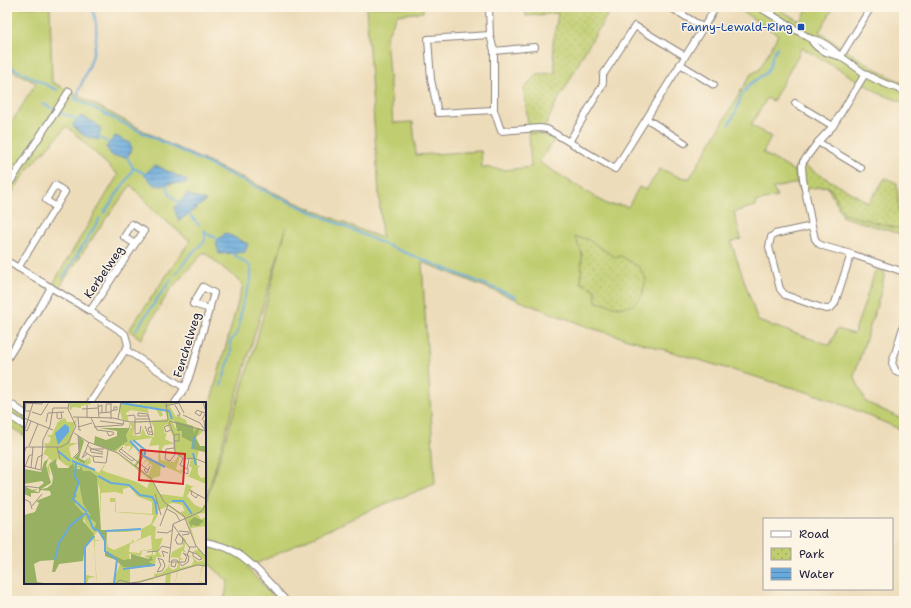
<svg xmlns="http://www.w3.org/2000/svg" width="911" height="608" viewBox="0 0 911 608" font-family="'Shantell Sans',sans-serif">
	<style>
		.grass { fill: #c0cd6f; stroke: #717855 }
		.park { fill: url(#park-dots); stroke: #717855 }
		.water { fill: url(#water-rules); stroke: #45668c }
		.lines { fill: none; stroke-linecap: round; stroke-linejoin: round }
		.stream { stroke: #68aadc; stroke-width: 2 }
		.minor-casing { stroke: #887f7a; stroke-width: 8 }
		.minor { stroke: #fff; stroke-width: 6 }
		.transit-dot { fill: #1a4fb4; stroke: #fcf5e5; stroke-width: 1.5 }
		.labels { text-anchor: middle; stroke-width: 3; stroke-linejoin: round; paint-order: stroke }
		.transit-label { font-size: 12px; fill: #164399; stroke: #fcf5e5; text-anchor: end }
		.street-label { font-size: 12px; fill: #22223b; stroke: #fcf5e5 }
		.inset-river { fill: none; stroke: #68aadc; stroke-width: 2 }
		.inset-road { fill: none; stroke: #9c9287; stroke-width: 1 }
		.view { fill: #d62828; fill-opacity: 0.15; stroke: #d62828; stroke-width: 2 }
		.inset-edge { fill: none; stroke: #22223b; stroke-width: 2 }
	</style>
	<defs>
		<pattern id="park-dots" width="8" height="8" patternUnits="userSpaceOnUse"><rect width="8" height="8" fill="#c0cd6f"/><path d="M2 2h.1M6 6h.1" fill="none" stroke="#a5b061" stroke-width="1.8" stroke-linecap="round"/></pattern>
		<pattern id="water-rules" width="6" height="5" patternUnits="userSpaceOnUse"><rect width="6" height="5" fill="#68aadc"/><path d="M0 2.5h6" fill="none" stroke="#558ab4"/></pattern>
	</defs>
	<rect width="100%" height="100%" fill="#fcf5e5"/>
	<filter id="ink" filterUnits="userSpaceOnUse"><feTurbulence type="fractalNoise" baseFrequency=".025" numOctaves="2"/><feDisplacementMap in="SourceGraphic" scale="8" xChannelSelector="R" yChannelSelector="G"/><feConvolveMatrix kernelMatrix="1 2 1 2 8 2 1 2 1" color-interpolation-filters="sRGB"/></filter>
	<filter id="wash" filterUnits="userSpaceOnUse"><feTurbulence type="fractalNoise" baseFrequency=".012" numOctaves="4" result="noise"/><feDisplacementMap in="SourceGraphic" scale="16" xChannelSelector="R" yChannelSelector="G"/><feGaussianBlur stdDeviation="0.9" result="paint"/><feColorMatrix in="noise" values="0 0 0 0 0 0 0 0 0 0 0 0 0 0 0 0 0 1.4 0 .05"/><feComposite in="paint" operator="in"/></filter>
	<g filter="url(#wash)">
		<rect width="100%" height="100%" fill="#eddcb9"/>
		<g class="grass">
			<path d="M7 7H50L52 82 167 143 288 199 358 229 382 238 366 7H423V12L397 15 386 38 393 123 413 122 416 155 481 151 482 167 505 170 531 167 529 133 542 134 554 140 539 162 608 205H621L628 207 639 187 646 190 660 169C669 172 680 179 690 178L751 74 759 70 778 35 736 7H774L800 21 809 7H834L819 32C846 50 874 71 904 83V102L894 99 881 94 802 48 773 101 767 98 751 125 771 137 763 153 794 171 798 183 773 188 777 197 755 202 756 206 734 212 741 239 731 242 758 321 830 345 837 329 854 334 876 269 885 272 880 295 854 376 866 402 904 420V431L846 406 820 396 591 328 530 305 422 262 435 484 368 511 247 568 279 601H224L228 581 205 560V504L255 346 287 225 205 502V422L243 284 204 252 169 291 141 339 129 330 190 241 154 211 131 185 102 224 57 291 51 287 118 175 67 126 29 168 7 200V130L36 83 7 68Z"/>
			<path d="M827 186 832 190 844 213 848 215 904 230V235L843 217Z"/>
			<path d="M7 400 25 412V436L7 425Z"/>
		</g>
		<g class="park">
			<path d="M525 7H612L583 55 565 89 555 105 542 134 529 133 524 89 537 74 555 73 553 43 558 13 526 16Z"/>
			<path d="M798 162 869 203 885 178 897 183 899 211 904 210V230L848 215 844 213 832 190 827 186 800 190 794 171Z"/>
			<path d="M575 237 587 239 615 257 621 256 639 267 646 279 642 296 632 306 619 307 596 302 595 289 581 283 582 254Z"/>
		</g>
		<g class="water">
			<path d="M81 116 97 124 101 129 98 140 84 136 72 125Z"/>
			<path d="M115 136 130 143 132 150 127 157 112 156 106 147Z"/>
			<path d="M155 165 188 181 186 184 173 183 162 186 154 185 144 175Z"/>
			<path d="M187 194 206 201 179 221 174 208Z"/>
			<path d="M225 233 248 244 245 252 219 254 216 242Z"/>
		</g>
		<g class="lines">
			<g class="stream">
				<path d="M7 65 57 90"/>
				<path d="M74 98 125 124 267 192 384 244 516 297"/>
				<path d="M77 100C78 89 81 86 85 76 95 54 101 31 92 7"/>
				<path d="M42 104C49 105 55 111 63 114 69 116 71 115 77 120"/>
				<path d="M729 124 736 112 741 97 750 84 766 73 770 67 772 57 777 47"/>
				<path d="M99 137 109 143"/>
				<path d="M133 168 146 174"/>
				<path d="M167 185 169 194 179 203"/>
				<path d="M104 213 130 175 133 168 127 157"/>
				<path d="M189 214 199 225"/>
				<path d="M204 230 209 235 218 239"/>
				<path d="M176 274 189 256 205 241V232"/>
				<path d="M63 278 100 218"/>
				<path d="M136 330 162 292 172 279"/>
				<path d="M221 386 231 353 230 342 238 331 242 305 251 280V267L232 253"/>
			</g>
		</g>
	</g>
	<g filter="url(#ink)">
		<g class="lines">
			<g class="minor-casing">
				<g id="minor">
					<path d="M489 7 490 35 494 51V110L501 131 540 128 547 129 615 169 716 7"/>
					<path d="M670 7 704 28"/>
					<path d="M759 7 811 39C823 40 832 49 840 56 848 62 856 67 864 73 876 81 890 86 904 91"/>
					<path d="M771 14 775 7"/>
					<path d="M490 35 428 39 431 79 438 113 494 110"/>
					<path d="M811 39C815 49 829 54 839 56"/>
					<path d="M494 51 535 47"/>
					<path d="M841 56 871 7"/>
					<path d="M680 64 714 85"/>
					<path d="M865 74 833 126 818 142 803 162 802 166 803 179 812 226 815 239 819 244 823 246 851 254 904 272"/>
					<path d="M795 103 833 126"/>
					<path d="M647 119 685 143"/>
					<path d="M569 142 602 86 603 82V75L635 26 685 56"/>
					<path d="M818 142 861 168"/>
					<path d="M7 187 69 91"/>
					<path d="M812 226 775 234 771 237 769 247 780 289 785 295 822 308C828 310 831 309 835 303L851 254"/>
					<path d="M7 261 90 311 125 334 127 341 128 346 90 403"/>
					<path d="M18 268 65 192 55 185 46 200 56 207"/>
					<path d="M90 311 135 244 144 231 132 224 124 237 135 244"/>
					<path d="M904 324 892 363 896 372 904 374"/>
					<path d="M126 350 185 388"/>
					<path d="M7 359 41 305 51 287"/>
					<path d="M7 401 25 414"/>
					<path d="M175 403C182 393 188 383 191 371L214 293 203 287 193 304 210 309"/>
					<path d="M7 414 25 426"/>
					<path d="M205 542C234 547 245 557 265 578 272 585 279 593 286 601"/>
				</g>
			</g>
			<use href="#minor" class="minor"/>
		</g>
	</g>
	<rect class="transit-dot" x="797" y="23" width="8" height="8" rx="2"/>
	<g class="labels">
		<g class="transit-label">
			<text x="793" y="31">Fanny-Lewald-Ring</text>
		</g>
		<g class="street-label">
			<text transform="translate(104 272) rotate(-56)" y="4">Kerbelweg</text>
			<text transform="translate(187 345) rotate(-73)" y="4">Fenchelweg</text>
		</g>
	</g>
	<g transform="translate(24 402)">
		<rect width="182" height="182" fill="#eddcb9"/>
		<path d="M45 0H67V2L57 4V6L49 5 46 9ZM116 0H157L145 3 152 15 157 12 156 15 162 18 163 22 180 28 174 34 171 32 175 26 170 32 165 26 169 28 168 24 148 19 153 29H158L168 40V47L182 50V48V51L175 48 173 56V63L177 65H174V72L177 76 182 75V82L137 63 136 74 127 77 136 92 159 95 162 82 171 85H168L163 94 171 103 178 106 182 100V113L181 111 173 112 177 117 182 115V124L167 126 172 143 182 155V159L178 160H182V165L179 164 175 179 182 181 167 179 175 180 178 164 175 163 154 169 151 182 153 170 147 171 146 182H141L142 173 129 176 128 182 129 177 104 182 82 180H89L96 162 91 154 82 149 83 142 81 129 84 145 90 148 108 140V137L110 140 117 136V128L103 130H86L83 129V128L117 127 127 122 130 113 77 109V128L76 88 71 72 59 69 58 66 51 67 48 61 47 65 41 63 33 56 25 61 28 58 25 57 22 63 23 66 25 62 26 74 22 66V63L25 58 24 54 19 52 22 46 20 41 25 42 27 36 23 33H28L34 20 40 16 43 20H50L53 16 46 41H54L45 45 47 55 60 62 66 55 67 61 63 63 75 71 80 63H70H81L78 68 82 70 113 80 123 86 126 78 90 49 104 39 102 32 108 25 105 21 144 17 141 9 137 8 139 13 136 15 132 7 116 4ZM127 20 130 25V35L122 33 119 26 116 34 109 33 111 21ZM143 22 149 34V41L141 37 143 31 141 32 139 25ZM128 36 125 44 135 43 134 61 119 53 120 49 113 48 106 39ZM149 42 150 49 155 53 150 60 137 58 136 51H146L147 50H139L138 46 141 43ZM99 43 102 44 101 48 103 44H107L104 51 110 44 115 50 113 53 116 51 118 53 110 63 92 50ZM156 54 167 57 165 64 168 66 165 74 157 72 159 65 156 69 152 67ZM120 55 122 57 118 63 123 58 125 61 122 65 126 62 128 63 124 74 113 64ZM106 85 113 94 128 100V112L99 110V87ZM91 90 99 92V110H92ZM91 90V96H86V100H91V110L77 109V91ZM149 101 158 103 161 109 156 110 162 115 144 102ZM144 104 162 117 174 148 169 149 180 158 174 160 160 148 162 138 158 134 159 144 148 150 144 165 138 171 130 172 132 155H138L134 149 139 136 131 137 132 125 128 123 134 113 133 109ZM127 133 128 147 116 149V151L105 150 106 142ZM127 148 132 150 131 153H129V149L127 153 120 154 128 158 125 161 131 163 130 175 106 181V165L118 164 107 165 105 152 117 154 118 149ZM158 149 164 151 170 158 168 163 156 166V158L160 157 156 156ZM146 155 155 156 153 166 149 168 145 165ZM55 82 59 102 72 121 69 128 74 130 71 132V138H78L71 139V153L80 152 71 153 73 182 72 175 65 176 63 181 58 182 60 181 62 173 72 175 70 137 61 145 64 138 70 132 63 123 59 125 62 122 58 112H61L65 119 62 114 66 113 58 110 51 102V91Z" fill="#c0cd6f" fill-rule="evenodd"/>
		<path d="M151 19 169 24 170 32 171 28 176 26 172 36 176 44H181L182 41 181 50 167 47 168 40 158 35V29H153ZM105 21 106 26 102 33 104 39 90 49 70 42 71 34 82 38 93 34V29L75 26H105ZM55 34 60 39 55 56 61 59 65 55 60 62 50 56 55 51ZM33 56 32 61 34 66H44L49 61 51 67H56L57 64 59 69H66L73 74 77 128H83L82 149 99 158 107 157V152L125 157 127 154 129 158 125 160 131 163 124 165H99L92 158 81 154V140L74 129H69L72 121 62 113 66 119 64 118 60 111 59 119 70 132 61 144 59 159 35 162 31 170H28L30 158 16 159 10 162 13 180 27 182 0 181V113L11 110 15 101 12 99 27 93 26 89 17 88 15 91H7V95L0 92V84L8 88 14 87 10 89 15 90V85L20 81 18 79 0 82V67L17 70 20 60 24 57 22 64 27 81 17 87 23 86 28 82 29 75 25 62ZM55 82 59 102 67 114 58 110 51 102V96L53 94 51 91ZM170 115 180 119 174 124 168 123 167 125 165 120Z" fill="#98b062" fill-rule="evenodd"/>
		<path d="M97 0 117 2V4L123 5 125 11 107 8 102 11 105 20 98 17 95 5ZM41 16 43 20H50L46 37 39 44H20L26 40 27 36 23 33H28L34 20ZM41 22 45 25 44 32 34 43 30 36 32 30Z" fill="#c0cd6f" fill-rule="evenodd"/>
		<path d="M41 22 45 25V30L34 43 31 31Z" fill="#68aadc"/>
		<path class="inset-river" d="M97 1 145 9 148 17M109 38 121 48V53M106 39 119 53M169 47 170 35M34 49 46 59M169 51 172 63M120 54 141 65M48 59 71 68M52 60 51 75 55 80 49 97 63 110M74 74 87 81 105 83M105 83 116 93 128 95 133 102M131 99 133 112M148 99H159L168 112M63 111 69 126 75 129 81 139V149L93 158 90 181M82 129 117 127M31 158 35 141 47 123 62 111M99 167 131 163M61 182V145L70 134"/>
		<path class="inset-road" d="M87 0V17M142 0 144 18M0 1 18 2 19 0M2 1 1 9H6M74 2 75 16M151 3 156 12 153 14M141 4 155 1 160 11M74 5 78 3V11M58 7 74 6M87 9 90 8H93V5H90V8M8 10 17 13 25 0M82 10V2H87M178 10 173 8 171 11 176 14 178 10 182 11M33 11V16L35 17 38 16 37 10M75 11 87 10M159 13 176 21 182 29M103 14 110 13 111 15V32M49 15 89 16 106 20 144 19M54 15 55 28H57M0 16 29 28M63 16V3M67 16 73 28 89 30 90 32 85 34 83 30M94 17 97 0M112 17H125M178 18 182 10 179 0M180 18 182 39M76 19 99 22M145 19 182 29M22 20 24 11 40 10M145 20 150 33 151 50 160 57 170 56 182 61M145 23 140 25 142 30 147 28M26 24 29 6H44M121 24 124 32 129 33 124 12 114 11V14H124M54 25 68 21M70 25 99 23 100 19M128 25 124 26 125 30H129M1 28 3 29 7 19M0 30 9 1M50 31 64 40 94 51 127 76 140 100 160 114 172 144 182 155M111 32 116 31 117 24M150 33 155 32V39H150M65 40 61 50 67 54 79 55M63 43 68 47 79 50M5 44 14 22M33 45 36 57M99 45 95 49 108 59 111 57M66 46 67 50 79 52M150 46 142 47 141 57 146 59 152 51M67 47H80M97 47 124 68M61 50 58 56 63 52M0 52 2 45H37L44 41 52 24 44 7 45 0M69 55 70 60 82 61 84 48M49 56 55 50 54 33M159 56 156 63 163 67 165 57M0 64 17 68 19 38 26 24M111 64 120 53M1 65 5 54 9 52M7 66 9 45M122 66 120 68 123 71 126 64M160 66 159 70 164 72V66M11 67 14 55 19 53M0 84 16 86M165 88 182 97M168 88 167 92 172 96 174 93M131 92 137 113M0 97 6 100 8 107M8 104 18 92M143 107 152 112 156 119M149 123 165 145H172M136 124 144 103M155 129 165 130V132L158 133M133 130 143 131 148 128M151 139 154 132 159 136 158 142H153L152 139M164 149 173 152 178 157 175 158 169 154V151M123 150 134 149 138 144 146 146M140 155 138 149 144 151M134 156 139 158 141 164 138 169 133 170 137 163ZM145 160 149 122 178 109 182 102M145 160H161L166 145M152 161 151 165 147 164 148 158H153L154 161M156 161 158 164 164 160 165 154 159 151 162 154M91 182 96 178 106 181 116 180 173 163 182 164"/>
		<path class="view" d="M117 48 161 52 159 82 115 78Z"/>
		<rect width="182" height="182" class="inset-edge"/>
	</g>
	<rect width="911" height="608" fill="none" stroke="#fcf5e5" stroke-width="24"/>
	<rect x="763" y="518" width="130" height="72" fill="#fcf5e5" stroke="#a5a1a1"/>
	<rect x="771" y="531" width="20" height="6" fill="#ffffff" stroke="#a5a1a1"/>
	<text x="799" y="538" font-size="12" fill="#22223b">Road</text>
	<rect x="771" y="548" width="20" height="12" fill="url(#park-dots)" stroke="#a5a1a1"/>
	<text x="799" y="558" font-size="12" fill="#22223b">Park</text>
	<rect x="771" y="568" width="20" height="12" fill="url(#water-rules)" stroke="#a5a1a1"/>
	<text x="799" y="578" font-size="12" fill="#22223b">Water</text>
</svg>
